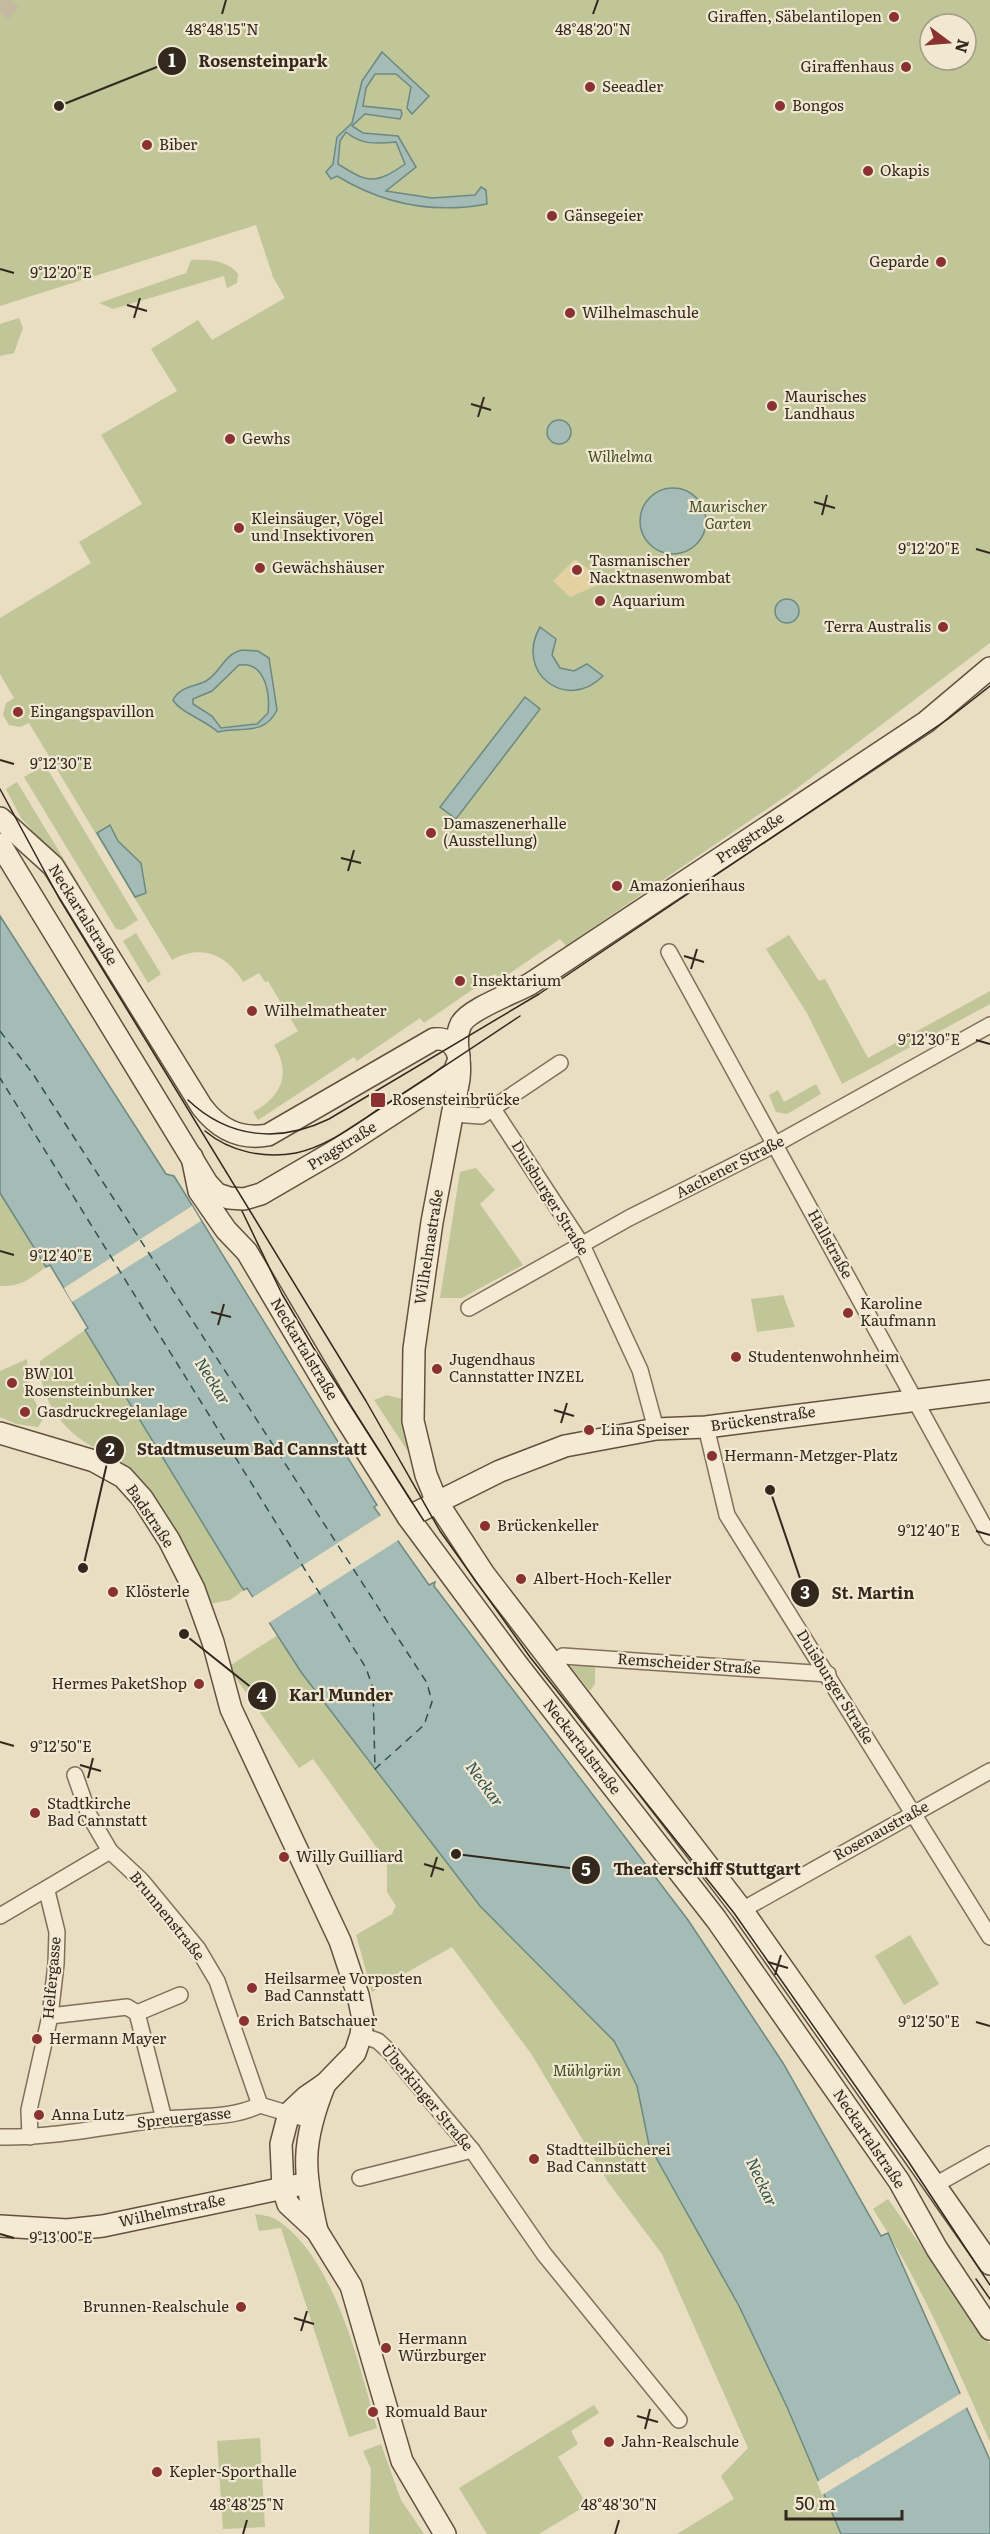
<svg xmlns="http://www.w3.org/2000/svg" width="990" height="2534" viewBox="0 0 990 2534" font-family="Literata,serif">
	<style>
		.green { fill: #c0c697; fill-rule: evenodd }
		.sand { fill: #e3d1a1 }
		.water { fill: #a4bcb5; stroke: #6c8982; stroke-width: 1.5; fill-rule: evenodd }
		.pier { fill: #e9ddc2 }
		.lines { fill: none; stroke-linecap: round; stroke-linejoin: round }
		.ferry { stroke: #2e514f; stroke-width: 1.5; stroke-dasharray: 8 6; stroke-linecap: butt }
		.primary-tunnel { stroke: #c4b9a1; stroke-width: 22; stroke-dasharray: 22 11; stroke-linecap: butt }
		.minor-casing { stroke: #816f5b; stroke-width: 18 }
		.secondary-casing { stroke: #63513e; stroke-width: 24 }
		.minor { stroke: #f5ebd4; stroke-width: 15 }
		.secondary { stroke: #f5ebd4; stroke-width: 21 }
		.tram { stroke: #32281e; stroke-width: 1.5 }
		.ticks { fill: none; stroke: #32281e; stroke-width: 2 }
		.poi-dot { fill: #8a3132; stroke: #f1e8d1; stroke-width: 2 }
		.labels { text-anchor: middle; stroke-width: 4.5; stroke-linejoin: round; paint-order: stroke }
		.poi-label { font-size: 15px; fill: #32281e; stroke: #f1e8d1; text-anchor: start }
		.park-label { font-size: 15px; font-style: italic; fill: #434d26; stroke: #f1e8d1 }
		.street-label { font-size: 15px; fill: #32281e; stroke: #f1e8d1 }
		.water-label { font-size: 16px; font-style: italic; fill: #2e514f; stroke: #f1e8d1 }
		.ticks-label { font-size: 15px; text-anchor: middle; fill: #32281e; stroke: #f1e8d1; stroke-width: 4.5; stroke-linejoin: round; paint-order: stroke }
		.leader { fill: none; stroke: #32281e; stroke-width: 2 }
		.callout-dot { fill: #32281e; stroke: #f1e8d1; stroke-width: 2 }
		.mark-label { font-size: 18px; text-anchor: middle; font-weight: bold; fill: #fff }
		.callout-label { font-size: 16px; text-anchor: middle; font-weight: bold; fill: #32281e; stroke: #f1e8d1; stroke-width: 4.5; stroke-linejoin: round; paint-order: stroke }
	</style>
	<rect width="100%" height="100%" fill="#e9ddc2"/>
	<g class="green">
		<path d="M0 0H990V643L792 792 566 946 560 939 500 980 495 974 424 1023 420 1018 357 1061 354 1057 258 1120 253 1112C281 1097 292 1074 274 1045L298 1031 268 981 265 982 259 973 243 982C228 955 201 943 172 960L29 723 20 727 9 725 3 715 6 703 14 698 0 674V618L91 563 79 542 142 504 101 435 177 391 151 349 198 320 212 340 285 298 273 277 256 225 0 306ZM930 24H966V60H930Z"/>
		<path d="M191 260C207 259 228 260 238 274L237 283 227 288 224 276 113 309 99 303 186 273Z"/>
		<path d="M19 318 23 328 14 353 0 356V324Z"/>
		<path d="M45 765 138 920 122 930 116 929 24 777Z"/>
		<path d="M17 782 79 884 75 887 62 864 21 818 6 789Z"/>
		<path d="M136 933 161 974 148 983 123 941Z"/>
		<path d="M789 935 819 981 825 979 868 1058 990 991V1004L842 1084 807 1013 766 949Z"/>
		<path d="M816 1084 821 1094 787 1114 776 1112 769 1095 778 1090 784 1102Z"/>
		<path d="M476 1168 495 1190 480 1204 523 1265 462 1298H440L460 1172Z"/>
		<path d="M0 1193 46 1267C30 1279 20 1287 0 1286Z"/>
		<path d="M783 1295 795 1327 757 1332 751 1299Z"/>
		<path d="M85 1330 244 1590 230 1600 208 1604C178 1558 151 1509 118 1465 112 1456 97 1450 88 1444 58 1426 39 1395 40 1361Z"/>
		<path d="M27 1359 29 1388 43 1419 38 1427 16 1424 0 1417V1371Z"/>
		<path d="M387 1395 402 1399 409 1453 374 1400Z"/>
		<path d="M278 1635 301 1672 480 1906 614 2041 637 2086 649 2145 740 2306 787 2407 841 2534H677L734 2499 721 2476 748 2448 662 2254 608 2182 532 2055 452 1947 372 1992 356 1935 392 1914 396 1906 387 1892V1862L313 1759 299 1768 228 1667Z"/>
		<path d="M570 1666H595V1684L590 1691Z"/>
		<path d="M910 1935 939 1984 904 2005 875 1956Z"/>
		<path d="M888 2199 990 2344V2442C955 2363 920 2281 873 2209Z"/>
		<path d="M255 2214C262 2215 271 2216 277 2220 335 2258 359 2365 377 2428L349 2437 281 2228 259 2231Z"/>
		<path d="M594 2405 599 2413 571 2431 578 2444 558 2457 587 2505 539 2534H487L459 2488Z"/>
		<path d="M260 2438 265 2527 223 2529 217 2441Z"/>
		<path d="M381 2444 401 2500 424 2534H369L371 2469 363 2451Z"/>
	</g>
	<path class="sand" d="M575 559 605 582 570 597 553 581Z"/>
	<g class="water">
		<path d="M382 52 429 96 412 114 407 108 411 87 396 74H375L366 88 363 106 401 110 402 114 400 119 365 114 352 126 363 133 398 136 416 167 386 191 432 198 475 195 481 187 486 190 487 204C434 214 383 204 337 176L331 179 326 172 333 164 337 137 352 123 362 81ZM346 132C361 145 377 144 396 142L405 164C375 185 368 183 338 164L340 141Z"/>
		<circle cx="559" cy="432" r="12"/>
		<circle cx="673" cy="521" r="33"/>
		<circle cx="787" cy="611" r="12"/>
		<path d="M540 627 556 639 552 655 560 668 574 671 587 664 603 676C566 713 514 672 540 627Z"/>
		<path d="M242 650 258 651 269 658 277 710C264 737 239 726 218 732 205 720 181 713 173 700 180 686 195 687 206 681 221 672 224 654 242 650ZM239 665C266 661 270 695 268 713L257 724 221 728 212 716 193 704V699L212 691Z"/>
		<path d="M525 697 540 709 456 819 440 807Z"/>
		<path d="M110 825 118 841 141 863 146 893 135 897 97 833Z"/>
		<path d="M0 916 166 1174 174 1176 377 1505 374 1507 429 1585 435 1582 434 1586 688 1920 783 2063 881 2236 888 2233 990 2460V2534H841L787 2407 739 2306 649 2145 637 2086 614 2041 480 1906 301 1672 247 1588 244 1590 241 1586 85 1330 88 1328 50 1265 46 1267 0 1193Z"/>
	</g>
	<g class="pier">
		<path d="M192 1206 201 1221 72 1302 64 1288Z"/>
		<path d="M383 1514 400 1539 267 1624 250 1599Z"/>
		<path d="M963 2392 969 2406 822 2495 817 2482 857 2457 860 2461 858 2457Z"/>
	</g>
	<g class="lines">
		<path class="ferry" d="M0 1031 33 1074 427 1683 432 1702 424 1725 375 1769 373 1688 366 1668 0 1078"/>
		<path class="primary-tunnel" d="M0 12 11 0"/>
		<g class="minor-casing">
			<g id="minor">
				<path d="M669 952 990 1537"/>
				<path d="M493 1109 582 1245 640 1370 656 1429"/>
				<path d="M453 1114 481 1116 560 1063"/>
				<path d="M469 1308 629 1218 776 1144 990 1025"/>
				<path d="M706 1427 727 1515 990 1937"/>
				<path d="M552 1663 563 1656 828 1674"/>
				<path d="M75 1775 89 1815 110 1851 141 1880 198 1949 217 1981 260 2105"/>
				<path d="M742 1910 990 1771"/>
				<path d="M0 1916 110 1851"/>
				<path d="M137 2013 164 2119"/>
				<path d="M50 2016 127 2007 137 2013 180 1995"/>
				<path d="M361 2035 378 2041 391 2053 472 2150 544 2254 679 2420"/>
				<path d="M260 2105 310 2120"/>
				<path d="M0 2137C56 2138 110 2125 165 2119 197 2116 231 2119 260 2105"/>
				<path d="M30 2137 29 2110 50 2016 56 1964 57 1932 47 1891"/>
				<path d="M360 2178 472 2150"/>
				<path d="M935 2185 990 2154"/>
			</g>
		</g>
		<g class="secondary-casing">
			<g id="secondary">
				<path d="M0 818 53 866 202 1107C219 1129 239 1140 268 1135L434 1039C459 1037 461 1060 459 1079L432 1222 414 1349 413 1421 426 1475 437 1502 484 1574 742 1910 990 2264"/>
				<path d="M0 844 207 1183 217 1194 229 1198 244 1199 261 1194 340 1148 437 1085 454 1072 459 1059"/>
				<path d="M459 1056C457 1046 456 1034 461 1024 469 1009 514 993 530 984L926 722 990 668"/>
				<path d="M192 1157 199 1191 226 1230 247 1252 344 1416 408 1517 517 1664 716 1919 899 2181 937 2249 990 2329"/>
				<path d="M0 1433 94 1461 123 1477 142 1498 169 1540 194 1589 213 1642 231 1709 340 1941 358 1995 363 2019 361 2035 355 2053 325 2084 306 2097 289 2113 281 2144 283 2188 288 2204 317 2231 351 2286 402 2461 445 2534"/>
				<path d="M408 1517 500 1471 565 1446 656 1429 706 1427 990 1391"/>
				<path d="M0 2226 67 2230 103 2226 308 2183"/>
				<path d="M317 2231C303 2170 301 2143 325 2084"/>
			</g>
		</g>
		<use href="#minor" class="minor"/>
		<use href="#secondary" class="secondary"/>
		<g class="tram">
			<path d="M0 789 59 898 366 1401 440 1531 530 1657 734 1913 908 2161 990 2285"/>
			<path d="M188 1100C229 1139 280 1143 329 1119L539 994 948 719 990 686"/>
			<path d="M205 1131C230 1152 265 1159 296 1153 329 1146 357 1123 385 1105 430 1076 475 1046 520 1016"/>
			<path d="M242 1211 282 1294 313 1347 424 1521"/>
			<path d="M976 2279 990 2299"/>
		</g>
	</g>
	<path class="ticks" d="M222 14 226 0M593 14 598 0M0 269 14 273M127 305 147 311M134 318 140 298M471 404 491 410M478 417 484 397M814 502 835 508M822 515 827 495M976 549 990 553M0 760 14 764M341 858 361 863M348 871 354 850M684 956 704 962M691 969 697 949M976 1040 990 1044M0 1251 14 1255M211 1312 231 1317M218 1325 224 1304M554 1410 574 1416M561 1423 567 1403M976 1531 990 1535M0 1742 14 1746M80 1765 101 1771M88 1778 93 1758M424 1864 444 1870M431 1877 437 1857M768 1962 788 1968M775 1975 781 1955M976 2022 990 2026M0 2234 14 2238M294 2318 314 2324M301 2331 307 2311M637 2416 658 2422M645 2429 650 2409M243 2534 247 2520M615 2534 619 2520"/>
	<g class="poi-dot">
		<circle cx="894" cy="17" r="6"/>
		<circle cx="906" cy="67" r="6"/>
		<circle cx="590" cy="87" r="6"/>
		<circle cx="780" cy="106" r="6"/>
		<circle cx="147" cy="145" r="6"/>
		<circle cx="868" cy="171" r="6"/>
		<circle cx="552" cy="216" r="6"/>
		<circle cx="941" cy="262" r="6"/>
		<circle cx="570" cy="313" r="6"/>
		<circle cx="772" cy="406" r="6"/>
		<circle cx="230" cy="439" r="6"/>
		<circle cx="239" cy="528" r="6"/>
		<circle cx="260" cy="568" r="6"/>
		<circle cx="577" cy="570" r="6"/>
		<circle cx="600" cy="601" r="6"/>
		<circle cx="943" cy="627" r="6"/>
		<circle cx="18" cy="712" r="6"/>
		<circle cx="431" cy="833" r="6"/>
		<circle cx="617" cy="886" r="6"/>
		<circle cx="460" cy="981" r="6"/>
		<circle cx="252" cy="1011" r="6"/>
		<rect x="370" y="1092" width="16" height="16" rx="3"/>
		<circle cx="848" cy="1313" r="6"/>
		<circle cx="736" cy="1357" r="6"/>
		<circle cx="437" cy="1369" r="6"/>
		<circle cx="12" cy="1383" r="6"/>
		<circle cx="25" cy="1412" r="6"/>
		<circle cx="589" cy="1430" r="6"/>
		<circle cx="712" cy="1456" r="6"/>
		<circle cx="485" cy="1526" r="6"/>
		<circle cx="521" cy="1579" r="6"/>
		<circle cx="113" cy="1592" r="6"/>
		<circle cx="199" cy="1684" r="6"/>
		<circle cx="35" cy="1813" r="6"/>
		<circle cx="284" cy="1857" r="6"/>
		<circle cx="252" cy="1988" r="6"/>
		<circle cx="244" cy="2021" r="6"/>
		<circle cx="37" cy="2039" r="6"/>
		<circle cx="39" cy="2115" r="6"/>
		<circle cx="534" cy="2159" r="6"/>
		<circle cx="241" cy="2307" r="6"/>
		<circle cx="386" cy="2348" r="6"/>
		<circle cx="373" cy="2412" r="6"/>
		<circle cx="609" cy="2442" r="6"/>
		<circle cx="157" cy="2472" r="6"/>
	</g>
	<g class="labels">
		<g class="poi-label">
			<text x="882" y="22" text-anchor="end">Giraffen, Säbelantilopen</text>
			<text x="894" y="72" text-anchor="end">Giraffenhaus</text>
			<text x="602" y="92">Seeadler</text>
			<text x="792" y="111">Bongos</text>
			<text x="159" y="150">Biber</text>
			<text x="880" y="176">Okapis</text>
			<text x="564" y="221">Gänsegeier</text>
			<text x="929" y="267" text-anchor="end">Geparde</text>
			<text x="582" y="318">Wilhelmaschule</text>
			<text x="784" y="402">Maurisches<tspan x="784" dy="17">Landhaus</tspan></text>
			<text x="242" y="444">Gewhs</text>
			<text x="251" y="524">Kleinsäuger, Vögel<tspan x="251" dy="17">und Insektivoren</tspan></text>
			<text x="589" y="566">Tasmanischer<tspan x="589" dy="17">Nacktnasenwombat</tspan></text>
			<text x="272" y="573">Gewächshäuser</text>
			<text x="612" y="606">Aquarium</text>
			<text x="931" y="632" text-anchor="end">Terra Australis</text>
			<text x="30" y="717">Eingangspavillon</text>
			<text x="443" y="829">Damaszenerhalle<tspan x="443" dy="17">(Ausstellung)</tspan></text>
			<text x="629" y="891">Amazonienhaus</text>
			<text x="472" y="986">Insektarium</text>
			<text x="264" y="1016">Wilhelmatheater</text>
			<text x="392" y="1105">Rosensteinbrücke</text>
			<text x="860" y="1309">Karoline<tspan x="860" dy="17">Kaufmann</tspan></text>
			<text x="748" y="1362">Studentenwohnheim</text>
			<text x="449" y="1365">Jugendhaus<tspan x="449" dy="17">Cannstatter INZEL</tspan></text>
			<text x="24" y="1379">BW 101<tspan x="24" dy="17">Rosensteinbunker</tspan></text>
			<text x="37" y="1417">Gasdruckregelanlage</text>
			<text x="601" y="1435">Lina Speiser</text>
			<text x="724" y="1461">Hermann-Metzger-Platz</text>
			<text x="497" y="1531">Brückenkeller</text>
			<text x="533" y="1584">Albert-Hoch-Keller</text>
			<text x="125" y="1597">Klösterle</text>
			<text x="187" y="1689" text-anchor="end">Hermes PaketShop</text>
			<text x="47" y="1809">Stadtkirche<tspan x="47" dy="17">Bad Cannstatt</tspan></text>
			<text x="296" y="1862">Willy Guilliard</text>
			<text x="264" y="1984">Heilsarmee Vorposten<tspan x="264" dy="17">Bad Cannstatt</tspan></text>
			<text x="256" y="2026">Erich Batschauer</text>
			<text x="49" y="2044">Hermann Mayer</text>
			<text x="51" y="2120">Anna Lutz</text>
			<text x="546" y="2155">Stadtteilbücherei<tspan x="546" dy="17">Bad Cannstatt</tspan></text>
			<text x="229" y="2312" text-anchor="end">Brunnen-Realschule</text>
			<text x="398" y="2344">Hermann<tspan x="398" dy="17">Würzburger</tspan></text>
			<text x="385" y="2417">Romuald Baur</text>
			<text x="621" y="2447">Jahn-Realschule</text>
			<text x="169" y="2477">Kepler-Sporthalle</text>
		</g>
		<g class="park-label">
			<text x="620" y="462">Wilhelma</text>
			<text x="728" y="512">Maurischer<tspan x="728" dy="17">Garten</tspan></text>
			<text x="587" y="2076">Mühlgrün</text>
		</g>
		<g class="street-label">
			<text transform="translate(750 838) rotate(-34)" y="5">Pragstraße</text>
			<text transform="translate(83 915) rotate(58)" y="5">Neckartalstraße</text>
			<text transform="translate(342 1146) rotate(-32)" y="5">Pragstraße</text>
			<text transform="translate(730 1167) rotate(-27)" y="5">Aachener Straße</text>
			<text transform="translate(550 1198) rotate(58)" y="5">Duisburger Straße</text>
			<text transform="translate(830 1244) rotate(61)" y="5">Hallstraße</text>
			<text transform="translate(429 1247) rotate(-81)" y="5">Wilhelmastraße</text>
			<text transform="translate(304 1349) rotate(59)" y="5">Neckartalstraße</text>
			<text transform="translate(763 1419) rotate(-8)" y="5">Brückenstraße</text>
			<text transform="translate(150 1516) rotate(56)" y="5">Badstraße</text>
			<text transform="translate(689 1664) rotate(4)" y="5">Remscheider Straße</text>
			<text transform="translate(835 1687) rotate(58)" y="5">Duisburger Straße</text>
			<text transform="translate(582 1747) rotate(52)" y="5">Neckartalstraße</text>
			<text transform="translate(881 1831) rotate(-29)" y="5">Rosenaustraße</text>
			<text transform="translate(167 1916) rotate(51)" y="5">Brunnenstraße</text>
			<text transform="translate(52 1978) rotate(-85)" y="5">Helfergasse</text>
			<text transform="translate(427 2098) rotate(50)" y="5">Überkinger Straße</text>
			<text transform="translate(184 2118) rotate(-6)" y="5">Spreuergasse</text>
			<text transform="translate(869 2139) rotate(56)" y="5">Neckartalstraße</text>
			<text transform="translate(172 2211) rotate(-12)" y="5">Wilhelmstraße</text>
		</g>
		<g class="water-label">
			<text transform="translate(213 1381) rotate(58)" y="6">Neckar</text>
			<text transform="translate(485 1784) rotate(54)" y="6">Neckar</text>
			<text transform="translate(762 2182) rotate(65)" y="6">Neckar</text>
		</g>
	</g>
	<g class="ticks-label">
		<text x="222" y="35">48°48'15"N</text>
		<text x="593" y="35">48°48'20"N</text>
		<text x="61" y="278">9°12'20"E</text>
		<text x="929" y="554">9°12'20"E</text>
		<text x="61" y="769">9°12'30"E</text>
		<text x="929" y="1045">9°12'30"E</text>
		<text x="61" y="1261">9°12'40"E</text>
		<text x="929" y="1536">9°12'40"E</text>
		<text x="61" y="1752">9°12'50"E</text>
		<text x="929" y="2027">9°12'50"E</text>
		<text x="61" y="2243">9°13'00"E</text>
		<text x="247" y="2510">48°48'25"N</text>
		<text x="619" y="2510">48°48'30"N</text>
	</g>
	<path class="leader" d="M59 106L172 61M83 1568L110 1450M770 1490L805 1593M184 1634L262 1696M456 1854L586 1870"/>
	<g class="callout-dot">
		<circle cx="59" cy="106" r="6"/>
		<circle cx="83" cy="1568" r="6"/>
		<circle cx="770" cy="1490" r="6"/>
		<circle cx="184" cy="1634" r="6"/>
		<circle cx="456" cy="1854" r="6"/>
		<circle cx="172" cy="61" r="15"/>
		<circle cx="110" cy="1450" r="15"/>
		<circle cx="805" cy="1593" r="15"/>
		<circle cx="262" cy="1696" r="15"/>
		<circle cx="586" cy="1870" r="15"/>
	</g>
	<g class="mark-label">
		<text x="172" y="67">1</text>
		<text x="110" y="1456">2</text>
		<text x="805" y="1599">3</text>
		<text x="262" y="1702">4</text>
		<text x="586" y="1876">5</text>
	</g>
	<g class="callout-label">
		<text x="263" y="67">Rosensteinpark</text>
		<text x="252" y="1455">Stadtmuseum Bad Cannstatt</text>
		<text x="873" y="1599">St. Martin</text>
		<text x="341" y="1701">Karl Munder</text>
		<text x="707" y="1875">Theaterschiff Stuttgart</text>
	</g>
	<g transform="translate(948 42) rotate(106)"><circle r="28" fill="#f1e8d1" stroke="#a59b89" stroke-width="1.5"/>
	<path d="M0-4.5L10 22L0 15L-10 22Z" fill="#8a3132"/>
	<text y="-9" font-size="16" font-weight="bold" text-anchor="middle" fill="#32281e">N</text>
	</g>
	<path d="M786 2510v9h116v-9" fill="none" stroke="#32281e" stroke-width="3"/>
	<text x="795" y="2510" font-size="18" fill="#32281e" stroke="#f1e8d1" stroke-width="4.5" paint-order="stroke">50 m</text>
</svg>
